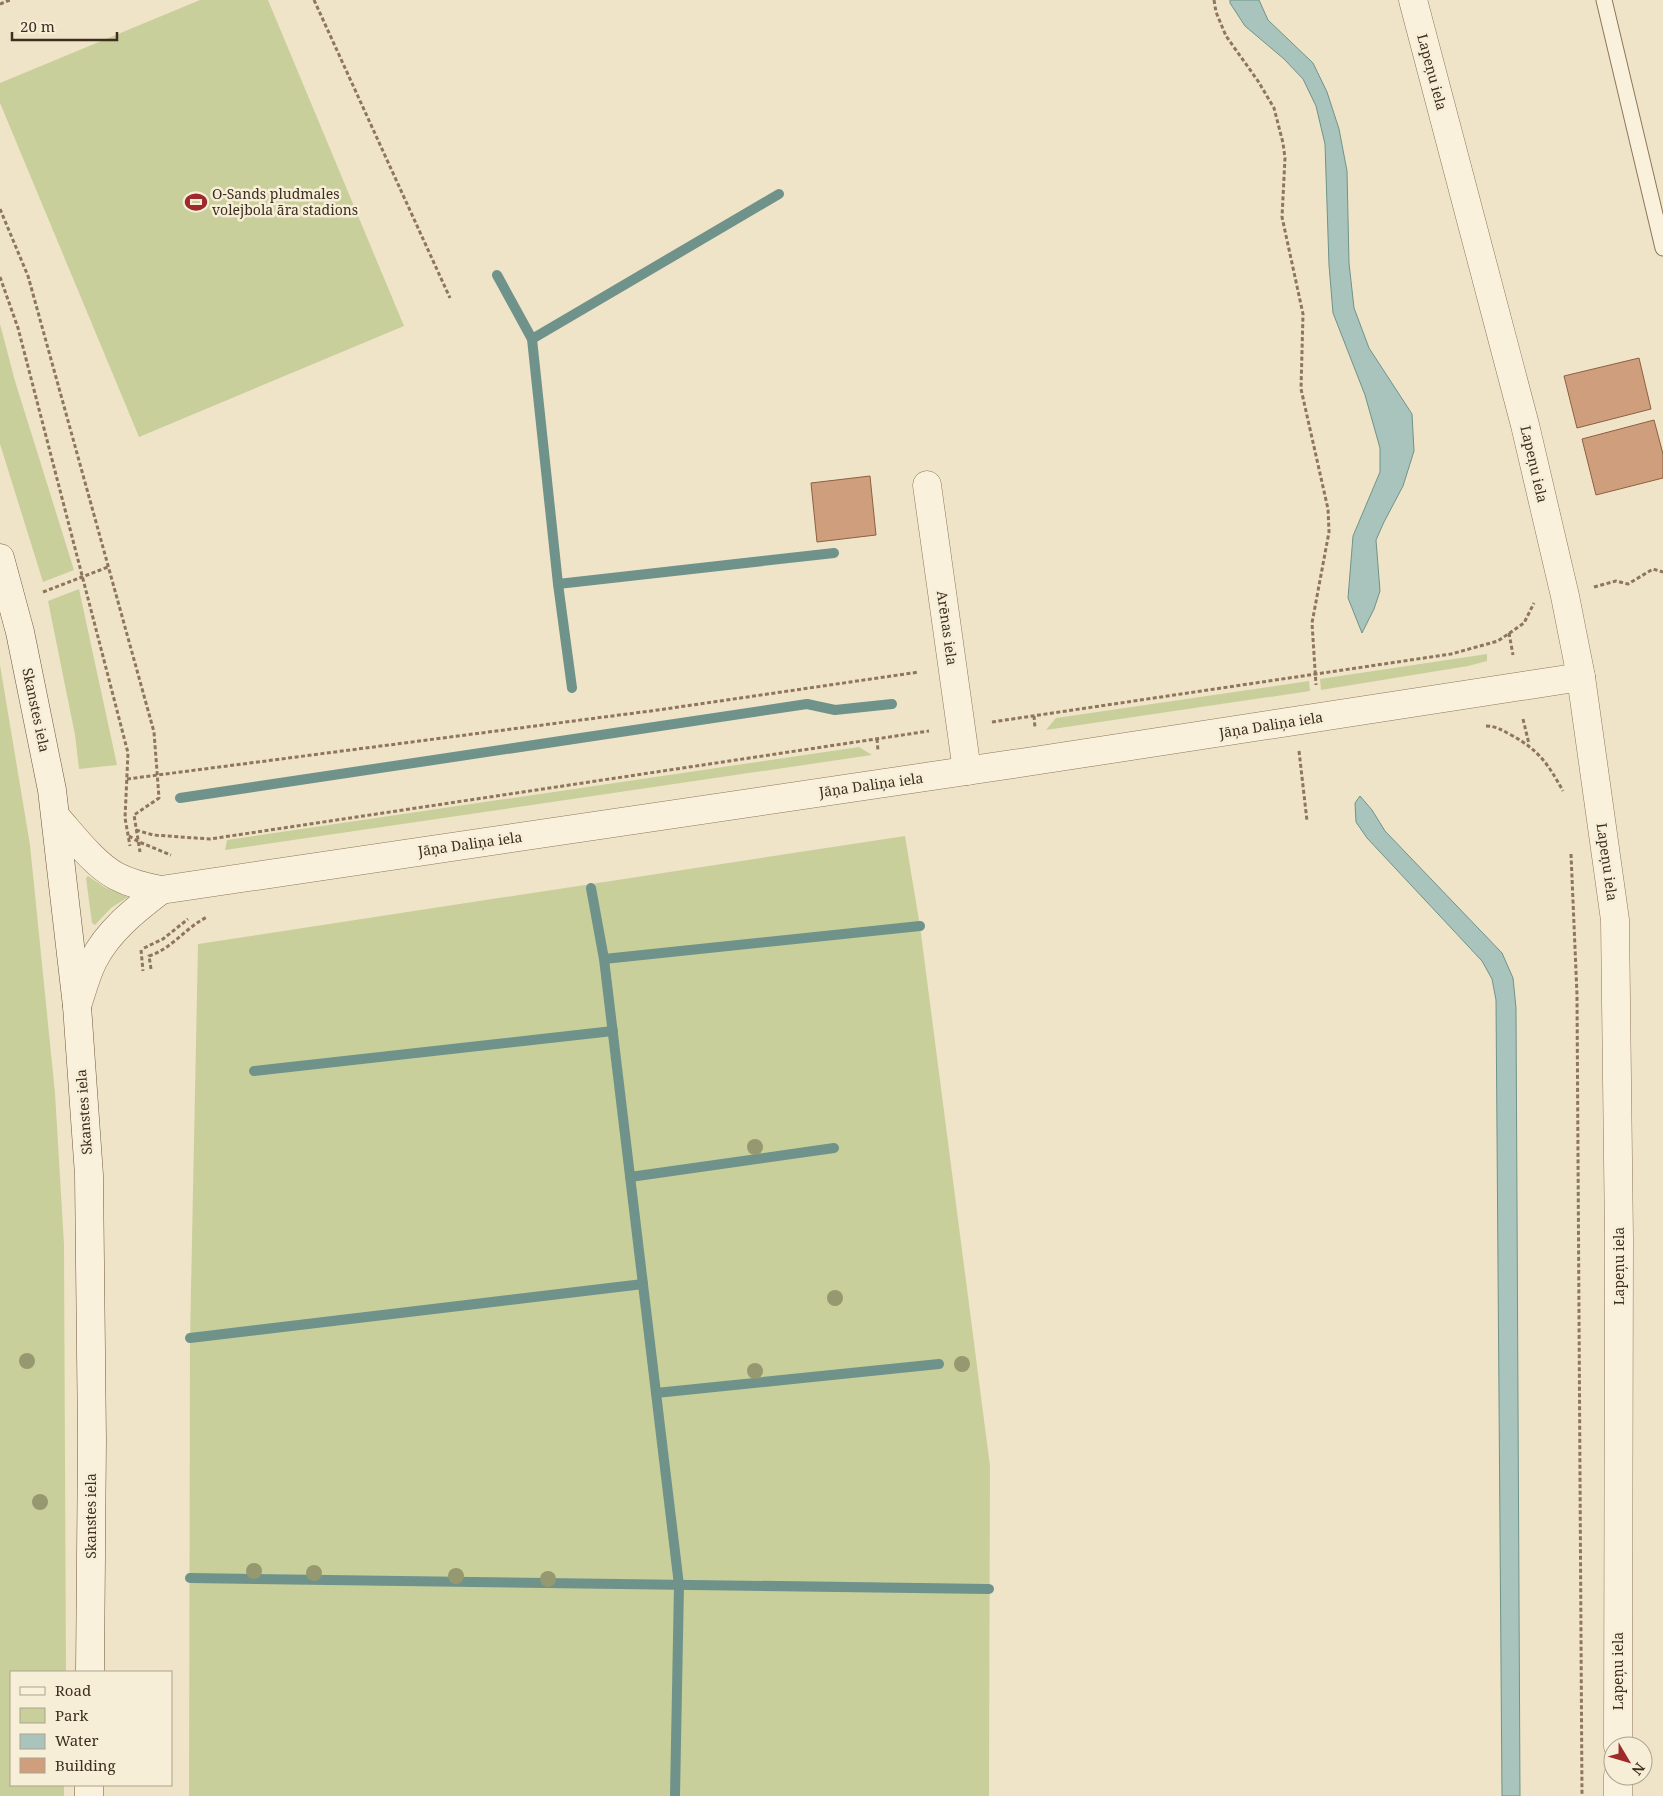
<svg xmlns="http://www.w3.org/2000/svg" width="1663" height="1796" viewBox="0 0 1663 1796" font-family="'Noto Serif',serif">
	<style>
		.green { fill: #c9cf9b }
		.water { fill: #a9c4bc; stroke: #6f938a }
		.lines { fill: none; stroke-linecap: round; stroke-linejoin: round }
		.stream { stroke: #6f938a; stroke-width: 10 }
		.building { fill: #cf9f7d; stroke: #8d5f41 }
		.lane-casing { stroke: #8d765c; stroke-width: 17 }
		.street-casing { stroke: #8d765c; stroke-width: 29 }
		.secondary-casing { stroke: #6f573f; stroke-width: 29 }
		.path { stroke: #8d765c; stroke-width: 3; stroke-dasharray: 4 2.5; stroke-linecap: butt }
		.lane { stroke: #faf1dc; stroke-width: 15 }
		.street { stroke: #faf1dc; stroke-width: 28 }
		.secondary { stroke: #faf1dc; stroke-width: 28 }
		.tree { fill: #96986f }
		.labels { text-anchor: middle; stroke-width: 5; stroke-linejoin: round; paint-order: stroke }
		.street-label { font-size: 14px; fill: #3d2e20; stroke: #f7eed8 }
		.poi-label { font-size: 14px; fill: #3d2e20; stroke: #f7eed8; text-anchor: start }
	</style>
	<rect width="100%" height="100%" fill="#f0e4c8"/>
	<g class="green">
		<path d="M200 0H268L404 326 139 437 0 103V83Z"/>
		<path d="M0 324 15 381 74 570 43 582 0 444Z"/>
		<path d="M79 589 117 765 79 769 75 735 48 601Z"/>
		<path d="M1487 654V661L1468 666 1321 690 1320 679Z"/>
		<path d="M0 665 30 845 55 1093 64 1244 66 1672H11V1785H64V1796H0Z"/>
		<path d="M1309 681 1310 691 1046 730 1056 718Z"/>
		<path d="M859 747 872 755 225 850 227 840Z"/>
		<path d="M905 836 920 926 990 1466 989 1796H189L190 1338 198 944Z"/>
		<path d="M88 876 106 888 128 897 111 908 95 925 92 923 86 878Z"/>
	</g>
	<g class="water">
		<path d="M1230 0H1259L1268 20 1313 63 1327 92 1339 129 1347 171 1349 263 1354 308 1369 348 1412 414 1414 451 1403 486 1384 522 1376 540 1380 591 1374 609 1362 633 1348 598 1353 536 1380 472V448L1365 395 1333 313 1329 265 1325 144 1316 106 1303 79 1284 59 1245 26 1230 3Z"/>
		<path d="M1360 796 1372 810 1385 831 1502 953 1513 978 1516 1008 1520 1796H1502L1496 1000 1492 979 1482 961 1367 838 1356 822 1355 803Z"/>
	</g>
	<g class="lines">
		<g class="stream">
			<path d="M497 275 532 339 558 584 572 688"/>
			<path d="M532 339 779 194"/>
			<path d="M558 584 834 553"/>
			<path d="M180 798 807 704 835 710 892 704"/>
			<path d="M591 888 604 959 679 1585 675 1796"/>
			<path d="M604 959 920 926"/>
			<path d="M254 1071 613 1031"/>
			<path d="M630 1177 834 1148"/>
			<path d="M190 1338 643 1284"/>
			<path d="M656 1393 939 1364"/>
			<path d="M190 1578 989 1589"/>
		</g>
	</g>
	<g class="building">
		<path d="M1639 358 1651 409 1577 428 1564 376Z"/>
		<path d="M1654 420 1663 454V478L1596 495 1582 439Z"/>
		<path d="M870 476 876 535 817 542 811 483Z"/>
	</g>
	<g class="lines">
		<g class="lane-casing">
			<path id="lane" d="M1604 0 1663 248"/>
		</g>
		<g class="street-casing">
			<g id="street">
				<path d="M1413 0 1525 425 1565 596 1581 677 1615 920 1619 1238 1618 1746"/>
				<path d="M927 485 967 771"/>
				<path d="M56 817C73 836 94 864 116 876 131 884 145 887 161 890L1040 760 1581 677"/>
				<path d="M77 1006C82 991 86 975 93 961 108 931 135 910 161 890"/>
				<path d="M1618 1796V1776"/>
			</g>
		</g>
		<g class="secondary-casing">
			<g id="secondary">
				<path d="M0 558 20 632 52 790 77 1006 89 1175 92 1440 90 1672"/>
				<path d="M89 1796V1785"/>
			</g>
		</g>
		<g class="path">
			<path d="M314 0 450 298"/>
			<path d="M1214 0 1216 12 1226 36 1258 81 1274 108 1283 143 1285 158 1282 217 1303 314 1301 389 1328 509 1329 532 1312 623 1316 685"/>
			<path d="M0 4 10 0"/>
			<path d="M0 209 28 276 154 732 159 798 134 815 140 852"/>
			<path d="M0 277 18 328 128 753 125 818 130 846"/>
			<path d="M1594 587 1616 581 1628 584 1653 569 1663 572"/>
			<path d="M43 592 108 567"/>
			<path d="M1509 633 1513 655"/>
			<path d="M1034 716 1035 728"/>
			<path d="M1523 719 1529 744"/>
			<path d="M992 722 1451 654 1498 641 1524 623 1534 603"/>
			<path d="M1486 726C1496 726 1502 730 1511 735 1539 750 1548 764 1563 791"/>
			<path d="M877 739 878 751"/>
			<path d="M1299 751 1307 821"/>
			<path d="M127 779 658 710 919 672"/>
			<path d="M136 830 153 835 210 839 929 731"/>
			<path d="M129 836 139 842 171 855"/>
			<path d="M1571 854 1577 995 1582 1796"/>
			<path d="M144 948 163 939 188 919"/>
			<path d="M141 950 143 971"/>
			<path d="M151 969 149 956C173 948 185 928 207 917"/>
		</g>
		<use href="#lane" class="lane"/>
		<use href="#street" class="street"/>
		<use href="#secondary" class="secondary"/>
	</g>
	<g class="tree">
		<circle cx="755" cy="1147" r="8"/>
		<circle cx="835" cy="1298" r="8"/>
		<circle cx="27" cy="1361" r="8"/>
		<circle cx="962" cy="1364" r="8"/>
		<circle cx="755" cy="1371" r="8"/>
		<circle cx="40" cy="1502" r="8"/>
		<circle cx="254" cy="1571" r="8"/>
		<circle cx="314" cy="1573" r="8"/>
		<circle cx="456" cy="1576" r="8"/>
		<circle cx="548" cy="1579" r="8"/>
	</g>
	<defs>
		<g id="stadium-bare" transform="scale(1.725)"><path d="M0-5a6.5 5 0 1 0 0 10a6.5 5 0 1 0 0-10ZM-3.5-1.8h7v3.6h-7Z" fill="#9e2a2b" stroke="#f7eed8" stroke-width="2.5" paint-order="stroke"/></g>
	</defs>
	<g fill-rule="evenodd">
		<use href="#stadium-bare" x="196" y="202"/>
	</g>
	<g class="labels">
		<g class="street-label">
			<text transform="translate(1432 72) rotate(75)" y="5">Lapeņu iela</text>
			<text transform="translate(1534 464) rotate(77)" y="5">Lapeņu iela</text>
			<text transform="translate(947 628) rotate(82)" y="5">Arēnas iela</text>
			<text transform="translate(36 710) rotate(78)" y="5">Skanstes iela</text>
			<text transform="translate(1271 725) rotate(-9)" y="5">Jāņa Daliņa iela</text>
			<text transform="translate(871 785) rotate(-8)" y="5">Jāņa Daliņa iela</text>
			<text transform="translate(470 844) rotate(-8)" y="5">Jāņa Daliņa iela</text>
			<text transform="translate(1607 862) rotate(82)" y="5">Lapeņu iela</text>
			<text transform="translate(84 1112) rotate(-94)" y="5">Skanstes iela</text>
			<text transform="translate(1619 1266) rotate(-90)" y="5">Lapeņu iela</text>
			<text transform="translate(91 1516) rotate(-90)" y="5">Skanstes iela</text>
			<text transform="translate(1618 1671) rotate(-90)" y="5">Lapeņu iela</text>
		</g>
		<g class="poi-label">
			<text x="212" y="199">O-Sands pludmales<tspan x="212" dy="16">volejbola āra stadions</tspan></text>
		</g>
	</g>
	<rect x="10" y="1671" width="162" height="115" fill="#f7eed8" stroke="#ada18e"/>
	<rect x="20" y="1687" width="25" height="8" fill="#faf1dc" stroke="#ada18e"/>
	<text x="55" y="1696" font-size="15" fill="#3d2e20">Road</text>
	<rect x="20" y="1708" width="25" height="15" fill="#c9cf9b" stroke="#ada18e"/>
	<text x="55" y="1721" font-size="15" fill="#3d2e20">Park</text>
	<rect x="20" y="1734" width="25" height="15" fill="#a9c4bc" stroke="#ada18e"/>
	<text x="55" y="1746" font-size="15" fill="#3d2e20">Water</text>
	<rect x="20" y="1758" width="25" height="15" fill="#cf9f7d" stroke="#ada18e"/>
	<text x="55" y="1771" font-size="15" fill="#3d2e20">Building</text>
	<g transform="translate(1628 1761) rotate(128)"><circle r="24" fill="#f7eed8" stroke="#ada18e"/>
	<path d="M0-4L9 19L0 12L-9 19Z" fill="#9e2a2b"/>
	<text y="-8" font-size="14" font-weight="bold" text-anchor="middle" fill="#3d2e20">N</text>
	</g>
	<path d="M12 32v8h105v-8" fill="none" stroke="#3d2e20" stroke-width="2.5"/>
	<text x="20" y="32" font-size="15" fill="#3d2e20" stroke="#f7eed8" stroke-width="4" paint-order="stroke">20 m</text>
</svg>
